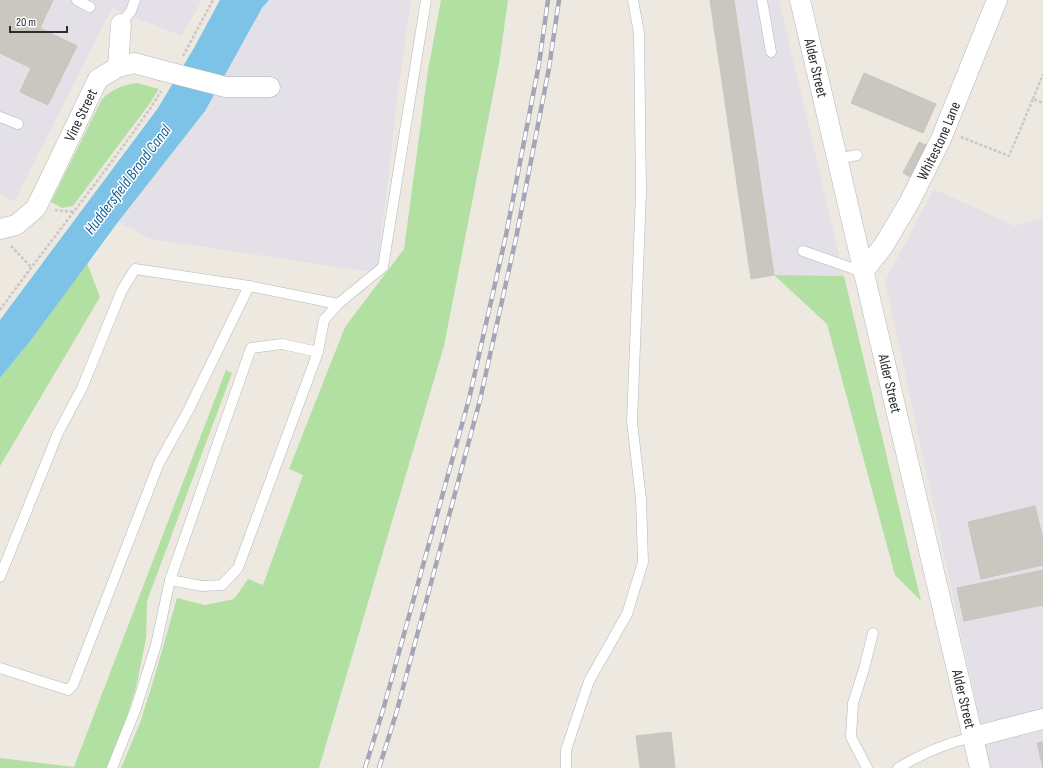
<svg xmlns="http://www.w3.org/2000/svg" width="1043" height="768" viewBox="0 0 1043 768" font-family="'Sofia Sans Condensed',sans-serif">
	<style>
		.industrial { fill: #e3e1e7 }
		.green { fill: #b2dfa2 }
		.water { fill: #7dc2e7 }
		.building { fill: #c9c7bf; stroke: #c9c5ba }
		.lines { fill: none; stroke-linecap: round; stroke-linejoin: round }
		.lane-casing { stroke: #b4b6bf; stroke-width: 11 }
		.street-casing { stroke: #b4b6bf; stroke-width: 21 }
		.path { stroke: #c8c8c8; stroke-width: 2.5; stroke-dasharray: 3 2; stroke-linecap: butt }
		.lane { stroke: #fff; stroke-width: 10 }
		.street { stroke: #fff; stroke-width: 20 }
		.rail-casing { stroke: #a4a5b6; stroke-width: 4.5 }
		.rail { stroke: #fff; stroke-width: 3; stroke-dasharray: 9; stroke-linecap: butt }
		.street-bridge-casing { stroke: #b4b6bf; stroke-width: 21; stroke-linecap: butt }
		.street-bridge { stroke: #fff; stroke-width: 20 }
		.labels { text-anchor: middle; stroke-width: 3; stroke-linejoin: round; paint-order: stroke }
		.street-label { font-size: 15px; fill: #2d2d2d; stroke: #fff }
		.water-label { font-size: 16px; font-style: italic; fill: #186196; stroke: #fff }
	</style>
	<rect width="100%" height="100%" fill="#ede9e1"/>
	<g class="industrial">
		<path d="M0 0H202L181 36 112 8 14 202 0 194Z"/>
		<path d="M269 0H411L399 84 377 273 151 239 118 222 205 111 262 8Z"/>
		<path d="M734 0H779L844 276 774 275Z"/>
		<path d="M934 189 1015 226 1043 217V768H990L885 281Z"/>
	</g>
	<g class="green">
		<path d="M441 0H508L499 64 444 346 319 768H121L140 723 155 675 177 598 205 605 234 599 248 579 263 585 303 475 289 469 345 327 404 249 428 70Z"/>
		<path d="M137 83 159 89 150 103 73 206 62 208 51 202 102 99C113 89 122 85 137 83Z"/>
		<path d="M87 263 100 297 0 466V378L31 340Z"/>
		<path d="M774 275 844 276 921 601 895 575 827 324Z"/>
		<path d="M226 370 232 373 147 601 146 639 136 687 119 743 107 768H0V758L74 767Z"/>
	</g>
	<path class="water" d="M220 0H269L262 8 205 111 118 222 31 340 0 378V320L158 108 194 48Z"/>
	<g class="building">
		<path d="M0 0H53L40 28 77 46 48 105 20 92 31 68 0 53Z"/>
		<path d="M710 0H734L774 275 751 279Z"/>
		<path d="M864 73 936 104 923 133 851 103Z"/>
		<path d="M919 142 926 145 910 177 903 173Z"/>
		<path d="M1035 506 1043 539V565L981 579 968 522Z"/>
		<path d="M1043 570V605L964 621 957 588Z"/>
		<path d="M671 732 675 768H640L636 736Z"/>
		<path d="M1043 742V768L1037 743Z"/>
	</g>
	<g class="lines">
		<g class="lane-casing">
			<g id="lane">
				<path d="M77 0 90 7"/>
				<path d="M762 0 771 52"/>
				<path d="M121 24 131 11 135 0"/>
				<path d="M0 117 18 124"/>
				<path d="M837 159 857 155"/>
				<path d="M803 251 863 272"/>
				<path d="M318 352 282 344 251 348 170 580 202 586 222 585 238 568 318 352 324 320 338 304 383 267 426 0"/>
				<path d="M0 577 58 433 82 388 122 290 135 269 249 286 338 304"/>
				<path d="M0 668 68 690 73 685 159 463 188 411 249 286"/>
				<path d="M112 768 136 708 156 645 170 580"/>
				<path d="M566 768V750L589 681 627 614 643 562 641 499 632 422 641 192 639 33 633 0"/>
				<path d="M867 768 851 737 853 703 864 669 873 633"/>
				<path d="M898 768C921 754 947 743 973 737"/>
			</g>
		</g>
		<g class="street-casing">
			<g id="street">
				<path id="s1" d="M800 0 980 768"/>
				<path d="M118 67 121 24"/>
				<path d="M226 87H270"/>
				<path id="s2" d="M0 229 16 225 36 208 98 79 118 67 134 63 160 70"/>
				<path id="s3" d="M863 272 884 245 910 201 941 139 997 0"/>
				<path d="M973 737 1043 719"/>
			</g>
		</g>
		<g class="path">
			<path d="M183 56 213 0"/>
			<path d="M1033 99 1043 74"/>
			<path d="M961 137 1009 156 1033 99 1043 103"/>
			<path d="M55 210 74 212"/>
			<path d="M11 246 31 267"/>
			<path d="M0 310C36 260 75 211 112 161 129 138 147 115 161 91"/>
		</g>
		<use href="#lane" class="lane"/>
		<use href="#street" class="street"/>
		<g class="rail-casing">
			<g id="rail">
				<path d="M365 768 383 710 469 399 506 235 539 64 548 0"/>
				<path d="M379 768 396 714 480 400 516 238 549 68 559 0"/>
			</g>
		</g>
		<use href="#rail" class="rail"/>
		<g class="street-bridge-casing">
			<path id="street-bridge" d="M160 70 226 87"/>
		</g>
		<use href="#street-bridge" class="street-bridge"/>
	</g>
	<g class="labels">
		<g class="street-label">
			<text dy="5" stroke="none"><textPath href="#s1" startOffset="70">Alder Street</textPath></text>
			<text dy="5" stroke="none"><textPath href="#s2" startOffset="146">Vine Street</textPath></text>
			<text dy="5" stroke="none"><textPath href="#s3" startOffset="152">Whitestone Lane</textPath></text>
			<text dy="5" stroke="none"><textPath href="#s1" startOffset="394">Alder Street</textPath></text>
			<text dy="5" stroke="none"><textPath href="#s1" startOffset="718">Alder Street</textPath></text>
		</g>
		<g class="water-label">
			<text transform="translate(127 179) rotate(-53)" y="6">Huddersfield Broad Canal</text>
		</g>
	</g>
	<path d="M10 26v6h57v-6" fill="none" stroke="#2d2d2d" stroke-width="2"/>
	<text x="16" y="26" font-size="12" fill="#2d2d2d" stroke="#ffffff" stroke-width="3" paint-order="stroke">20 m</text>
</svg>
